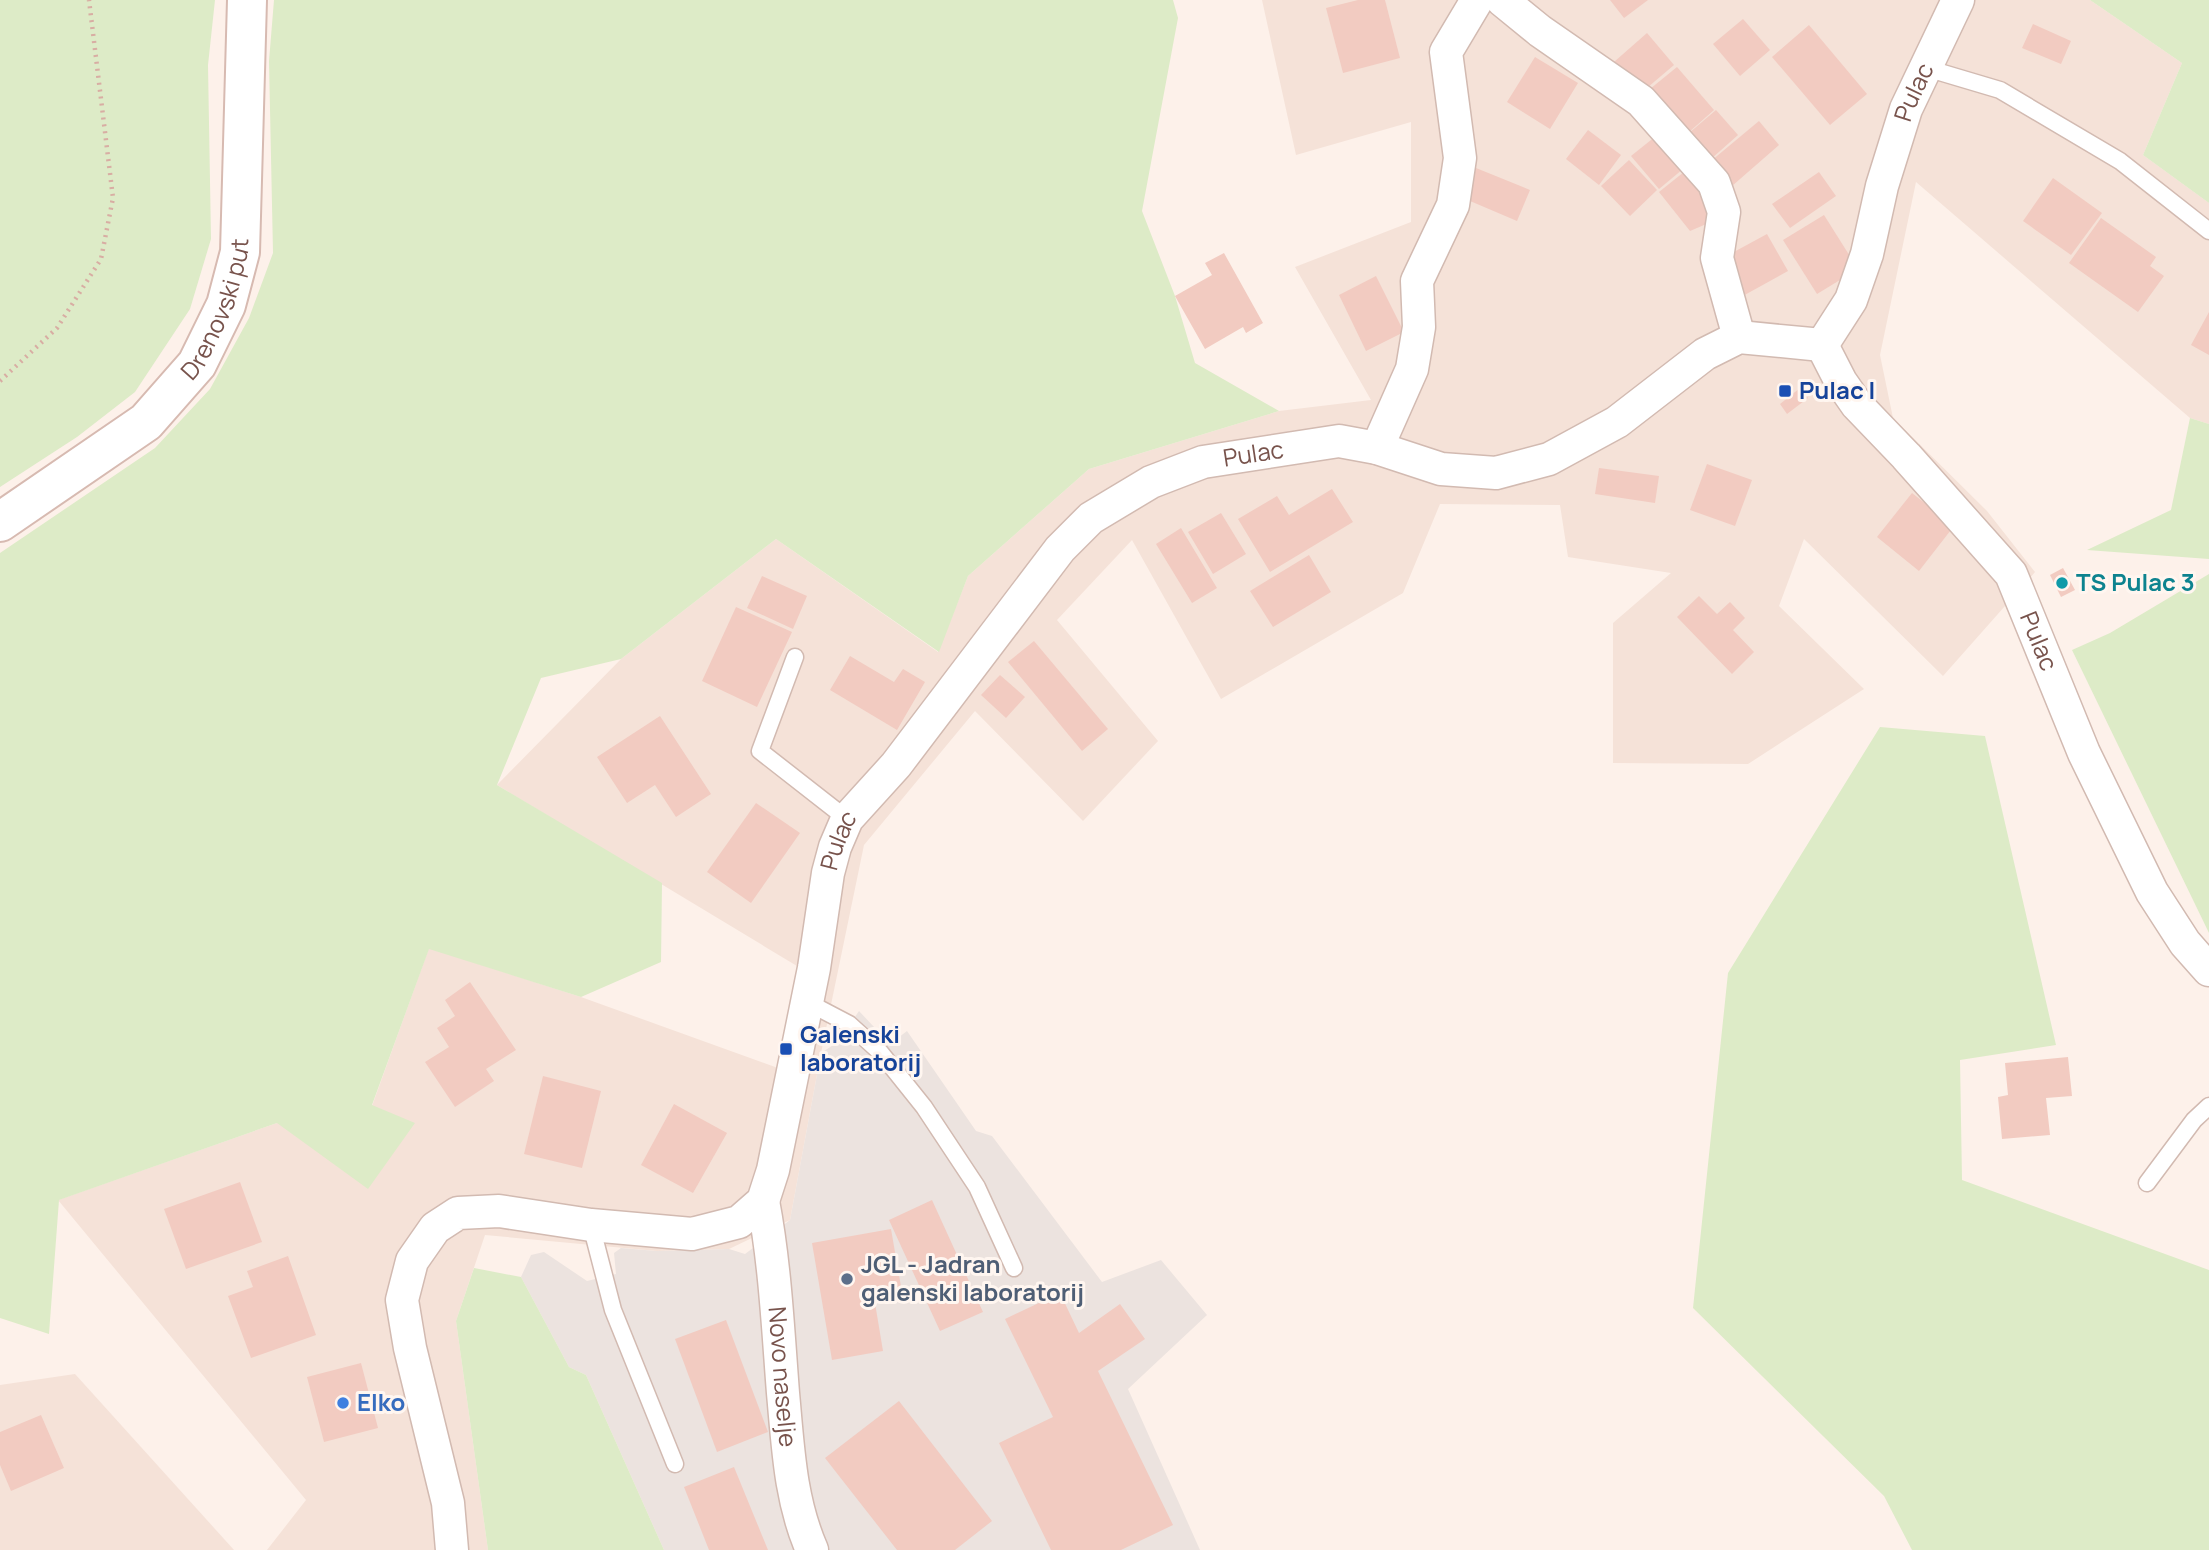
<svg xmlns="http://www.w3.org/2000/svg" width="2209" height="1550" viewBox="0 0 2209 1550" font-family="Manrope,sans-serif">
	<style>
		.residential { fill: #f5e2d8 }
		.industrial { fill: #ece3df }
		.green { fill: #ddebc7 }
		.building { fill: #f2cbc1 }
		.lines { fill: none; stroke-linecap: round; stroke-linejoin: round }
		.lane-casing { stroke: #d2bab1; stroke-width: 19 }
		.street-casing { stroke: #d2bab1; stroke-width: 35 }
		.secondary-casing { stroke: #d7bab1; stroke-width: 42 }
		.path { stroke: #d8ada3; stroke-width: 4.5; stroke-dasharray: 2 5; stroke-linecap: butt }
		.lane { stroke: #fff; stroke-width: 16 }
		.street { stroke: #fff; stroke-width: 32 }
		.secondary { stroke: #fff; stroke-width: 38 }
		.transit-dot { fill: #1a4fb4; stroke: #fff6f0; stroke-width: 2.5 }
		.culture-dot { fill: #0f9aa8; stroke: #fff6f0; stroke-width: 2.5 }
		.service-dot { fill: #5c6f8a; stroke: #fff6f0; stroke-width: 2.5 }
		.shop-dot { fill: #3f7fe0; stroke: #fff6f0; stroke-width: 2.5 }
		.labels { text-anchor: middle; stroke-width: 6; stroke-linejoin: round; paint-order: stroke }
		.street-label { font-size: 24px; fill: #78534c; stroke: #fff6f0 }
		.transit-label { font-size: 24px; font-weight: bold; fill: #164399; stroke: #fff6f0; text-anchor: start }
		.culture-label { font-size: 24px; font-weight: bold; fill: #0d838f; stroke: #fff6f0; text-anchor: start }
		.service-label { font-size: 24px; font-weight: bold; fill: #4e5e75; stroke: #fff6f0; text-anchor: start }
		.shop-label { font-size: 24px; font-weight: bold; fill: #366cbe; stroke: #fff6f0; text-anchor: start }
	</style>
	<rect width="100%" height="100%" fill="#fdf1ea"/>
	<g class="residential">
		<path d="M1262 0H2090L2182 63 2143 155 2209 203V424L2190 418 1916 182 1880 355 1893 418 1987 511 2035 572 1943 676 1804 539 1779 606 1864 689 1748 764 1613 763V623L1671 573 1568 557 1560 505 1440 504 1403 593 1221 699 1132 540 1057 620 1158 741 1083 821 975 711 864 845 821 1053 790 1220 729 1249 657 1251 485 1235 456 1321 488 1550H267L306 1500 58 1200 277 1123 415 1124 372 1106 429 948 581 997 778 1068 797 966 497 785 621 659 776 539 938 652 968 576 1089 469 1279 411 1371 400 1295 267 1411 222V122L1296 155Z"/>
		<path d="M75 1374 234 1550H0V1385Z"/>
	</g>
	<path class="industrial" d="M859 1011 890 1044 907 1031 976 1131 992 1136 1102 1282 1161 1260 1207 1315 1128 1389 1200 1550H664L586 1375 569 1367 521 1277 531 1255 544 1252 587 1281 616 1274 614 1253 621 1248 657 1251 729 1249 745 1254 790 1220 821 1053 838 1042Z"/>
	<g class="green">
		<path d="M0 0H215L208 65 211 239 190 309 135 392 77 437 0 487Z"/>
		<path d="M274 0H1173L1178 18 1142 211 1175 296 1195 363 1279 411 1089 469 968 576 939 652 776 539 621 659 541 678 497 785 662 883 661 962 581 997 429 949 372 1105 415 1123 368 1189 277 1123 59 1200 49 1334 0 1318V553L155 448 210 389 249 318 273 253 269 61Z"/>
		<path d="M2090 0H2209V203L2143 155 2182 63Z"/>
		<path d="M2190 418 2209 424V559L2087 550 2171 510Z"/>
		<path d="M2209 574V933L2072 650 2110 633Z"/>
		<path d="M1880 727 1985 736 2056 1045 1960 1060 1962 1180 2209 1270V1550H1912L1884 1496 1693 1308 1728 973Z"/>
		<path d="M474 1268 521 1277 569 1367 586 1375 664 1550H488L456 1321Z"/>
	</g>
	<g class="building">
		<path d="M1358 0H1385L1400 58 1343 73 1326 8Z"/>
		<path d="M1610 0H1648L1624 18Z"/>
		<path d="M1743 19 1770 50 1740 76 1713 44Z"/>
		<path d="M2033 24 2071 41 2061 64 2022 48Z"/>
		<path d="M1809 25 1867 94 1830 125 1772 57Z"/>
		<path d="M1647 33 1674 65 1641 93 1614 62Z"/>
		<path d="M1535 57 1578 83 1550 129 1507 102Z"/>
		<path d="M1677 67 1714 110 1688 133 1650 89Z"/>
		<path d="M1716 110 1738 135 1711 159 1689 133Z"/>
		<path d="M1759 121 1779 145 1732 186 1711 161Z"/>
		<path d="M1588 130 1621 155 1599 185 1566 159Z"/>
		<path d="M1656 136 1683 169 1659 189 1631 156Z"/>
		<path d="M1629 160 1657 190 1630 216 1601 186Z"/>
		<path d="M1476 168 1530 190 1517 221 1463 198Z"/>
		<path d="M1684 172 1703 195 1711 222 1690 231 1659 192Z"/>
		<path d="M1819 172 1836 196 1790 228 1772 204Z"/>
		<path d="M2053 178 2102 213 2071 255 2023 221Z"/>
		<path d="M1824 215 1858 269 1817 294 1783 240Z"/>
		<path d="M2101 218 2156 257 2150 266 2164 276 2138 312 2069 263Z"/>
		<path d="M1767 234 1788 271 1741 297 1721 259Z"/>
		<path d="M1224 253 1263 323 1246 333 1243 327 1205 349 1175 296 1212 275 1205 263Z"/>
		<path d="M1376 276 1404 332 1366 351 1339 295Z"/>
		<path d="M2209 312V355L2191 345Z"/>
		<path d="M1800 388 1808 398 1787 414 1780 404Z"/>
		<path d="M1707 464 1752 480 1735 526 1690 510Z"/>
		<path d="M1599 468 1659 476 1655 503 1595 494Z"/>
		<path d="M1332 489 1353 522 1270 572 1238 519 1277 496 1289 515Z"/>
		<path d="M1912 493 1954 526 1919 571 1877 537Z"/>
		<path d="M1221 513 1246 554 1213 574 1188 532Z"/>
		<path d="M1181 528 1217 588 1192 603 1156 544Z"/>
		<path d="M1309 555 1331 592 1273 627 1250 591Z"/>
		<path d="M2063 568 2075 590 2061 597 2050 575Z"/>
		<path d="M762 576 807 596 793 629 747 608Z"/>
		<path d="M1699 596 1717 614 1730 602 1745 618 1733 630 1754 652 1732 674 1677 617Z"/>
		<path d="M736 607 792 632 757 707 702 681Z"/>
		<path d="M1034 641 1108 729 1082 751 1008 662Z"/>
		<path d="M850 656 894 682 903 669 925 682 897 730 830 690Z"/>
		<path d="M1000 675 1025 697 1006 718 981 695Z"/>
		<path d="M660 716 711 794 676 817 655 785 627 803 597 757Z"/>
		<path d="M756 803 800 833 751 903 707 872Z"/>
		<path d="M470 982 516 1050 486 1069 494 1081 455 1107 425 1062 449 1047 437 1028 455 1016 445 1000Z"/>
		<path d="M2068 1057 2072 1096 2046 1098 2050 1135 2002 1139 1998 1097 2008 1095 2005 1063Z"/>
		<path d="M543 1076 601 1091 582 1168 524 1154Z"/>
		<path d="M674 1104 727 1133 693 1193 641 1165Z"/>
		<path d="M240 1182 262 1242 186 1269 164 1209Z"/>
		<path d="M932 1200 983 1312 940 1331 889 1220Z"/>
		<path d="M891 1229 903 1298 875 1303 883 1351 832 1360 812 1243Z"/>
		<path d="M288 1256 316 1335 251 1358 228 1296 253 1287 247 1271Z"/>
		<path d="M1060 1293 1079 1333 1120 1304 1145 1339 1098 1371 1173 1525 1121 1550H1051L999 1443 1053 1417 1005 1319Z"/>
		<path d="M726 1320 768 1432 717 1452 675 1339Z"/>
		<path d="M361 1363 378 1428 324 1442 307 1377Z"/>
		<path d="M899 1401 992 1521 955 1550H897L825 1458Z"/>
		<path d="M41 1415 64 1468 11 1491 0 1465V1432Z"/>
		<path d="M734 1467 768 1550H709L684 1487Z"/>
	</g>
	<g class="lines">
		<g class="lane-casing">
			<g id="lane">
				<path d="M1926 68 2000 90 2120 161 2209 231"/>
				<path d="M795 657 760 751 847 819"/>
				<path d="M807 1002 849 1024 880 1052 924 1107 977 1187 1014 1268"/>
				<path d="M2147 1183 2194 1120 2209 1106"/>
				<path d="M591 1225 613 1310 675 1464"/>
			</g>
		</g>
		<g class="street-casing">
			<g id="street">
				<path d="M1502 0 1540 31 1641 101 1714 183 1724 212 1717 258 1739 337"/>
				<path id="s1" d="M1822 345 1841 382 1857 405 1906 456 2011 574 2084 753 2152 892 2185 943 2209 970"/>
				<path id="s2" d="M1822 345 1851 300 1867 254 1882 186 1906 109 1958 0"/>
				<path d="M1377 448 1412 369 1419 327 1417 281 1453 205 1460 158 1446 52 1477 0"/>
				<path id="s3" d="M763 1201C775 1264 778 1329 783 1393 788 1447 790 1500 812 1550"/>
				<path id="s4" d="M452 1550 448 1503 410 1348 402 1300 412 1261 435 1228 458 1213 499 1211 591 1225 692 1234 739 1222 763 1201 773 1170 814 968 828 873 835 847 847 819 896 765 1060 549 1091 518 1151 482 1203 462 1339 441 1377 448 1441 469 1496 473 1549 459 1617 422 1705 354 1739 337 1822 345"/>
			</g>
		</g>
		<g class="secondary-casing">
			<g id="secondary">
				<path id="s5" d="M0 522 146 422 197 364 226 305 240 252 247 0"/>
			</g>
		</g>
		<path class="path" d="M0 381 57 328 101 259 113 198 89 0"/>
		<use href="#lane" class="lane"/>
		<use href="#street" class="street"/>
		<use href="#secondary" class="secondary"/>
	</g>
	<g class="transit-dot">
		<rect x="1778" y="384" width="14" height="14" rx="3.5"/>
		<rect x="779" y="1042" width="14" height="14" rx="3.5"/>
	</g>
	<circle class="culture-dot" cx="2062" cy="583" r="7"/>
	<circle class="service-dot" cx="847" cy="1279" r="7"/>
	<circle class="shop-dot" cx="343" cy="1403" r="7"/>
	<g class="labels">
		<g class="street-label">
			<text dy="8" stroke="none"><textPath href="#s2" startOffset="271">Pulac</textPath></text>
			<text dy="8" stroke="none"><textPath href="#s5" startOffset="313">Drenovski put</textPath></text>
			<text dy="8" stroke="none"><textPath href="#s4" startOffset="1636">Pulac</textPath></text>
			<text dy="8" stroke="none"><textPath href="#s1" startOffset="371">Pulac</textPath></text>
			<text dy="8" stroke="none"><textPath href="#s4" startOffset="1048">Pulac</textPath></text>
			<text dy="8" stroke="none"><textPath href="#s3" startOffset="177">Novo naselje</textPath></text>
		</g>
		<g class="transit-label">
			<text x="1799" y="399">Pulac I</text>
			<text x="800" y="1043">Galenski<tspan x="800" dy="28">laboratorij</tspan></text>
		</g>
		<g class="culture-label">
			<text x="2076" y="591">TS Pulac 3</text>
		</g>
		<g class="service-label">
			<text x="861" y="1273">JGL - Jadran<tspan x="861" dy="28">galenski laboratorij</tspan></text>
		</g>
		<g class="shop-label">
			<text x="357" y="1411">Elko</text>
		</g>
	</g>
</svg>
